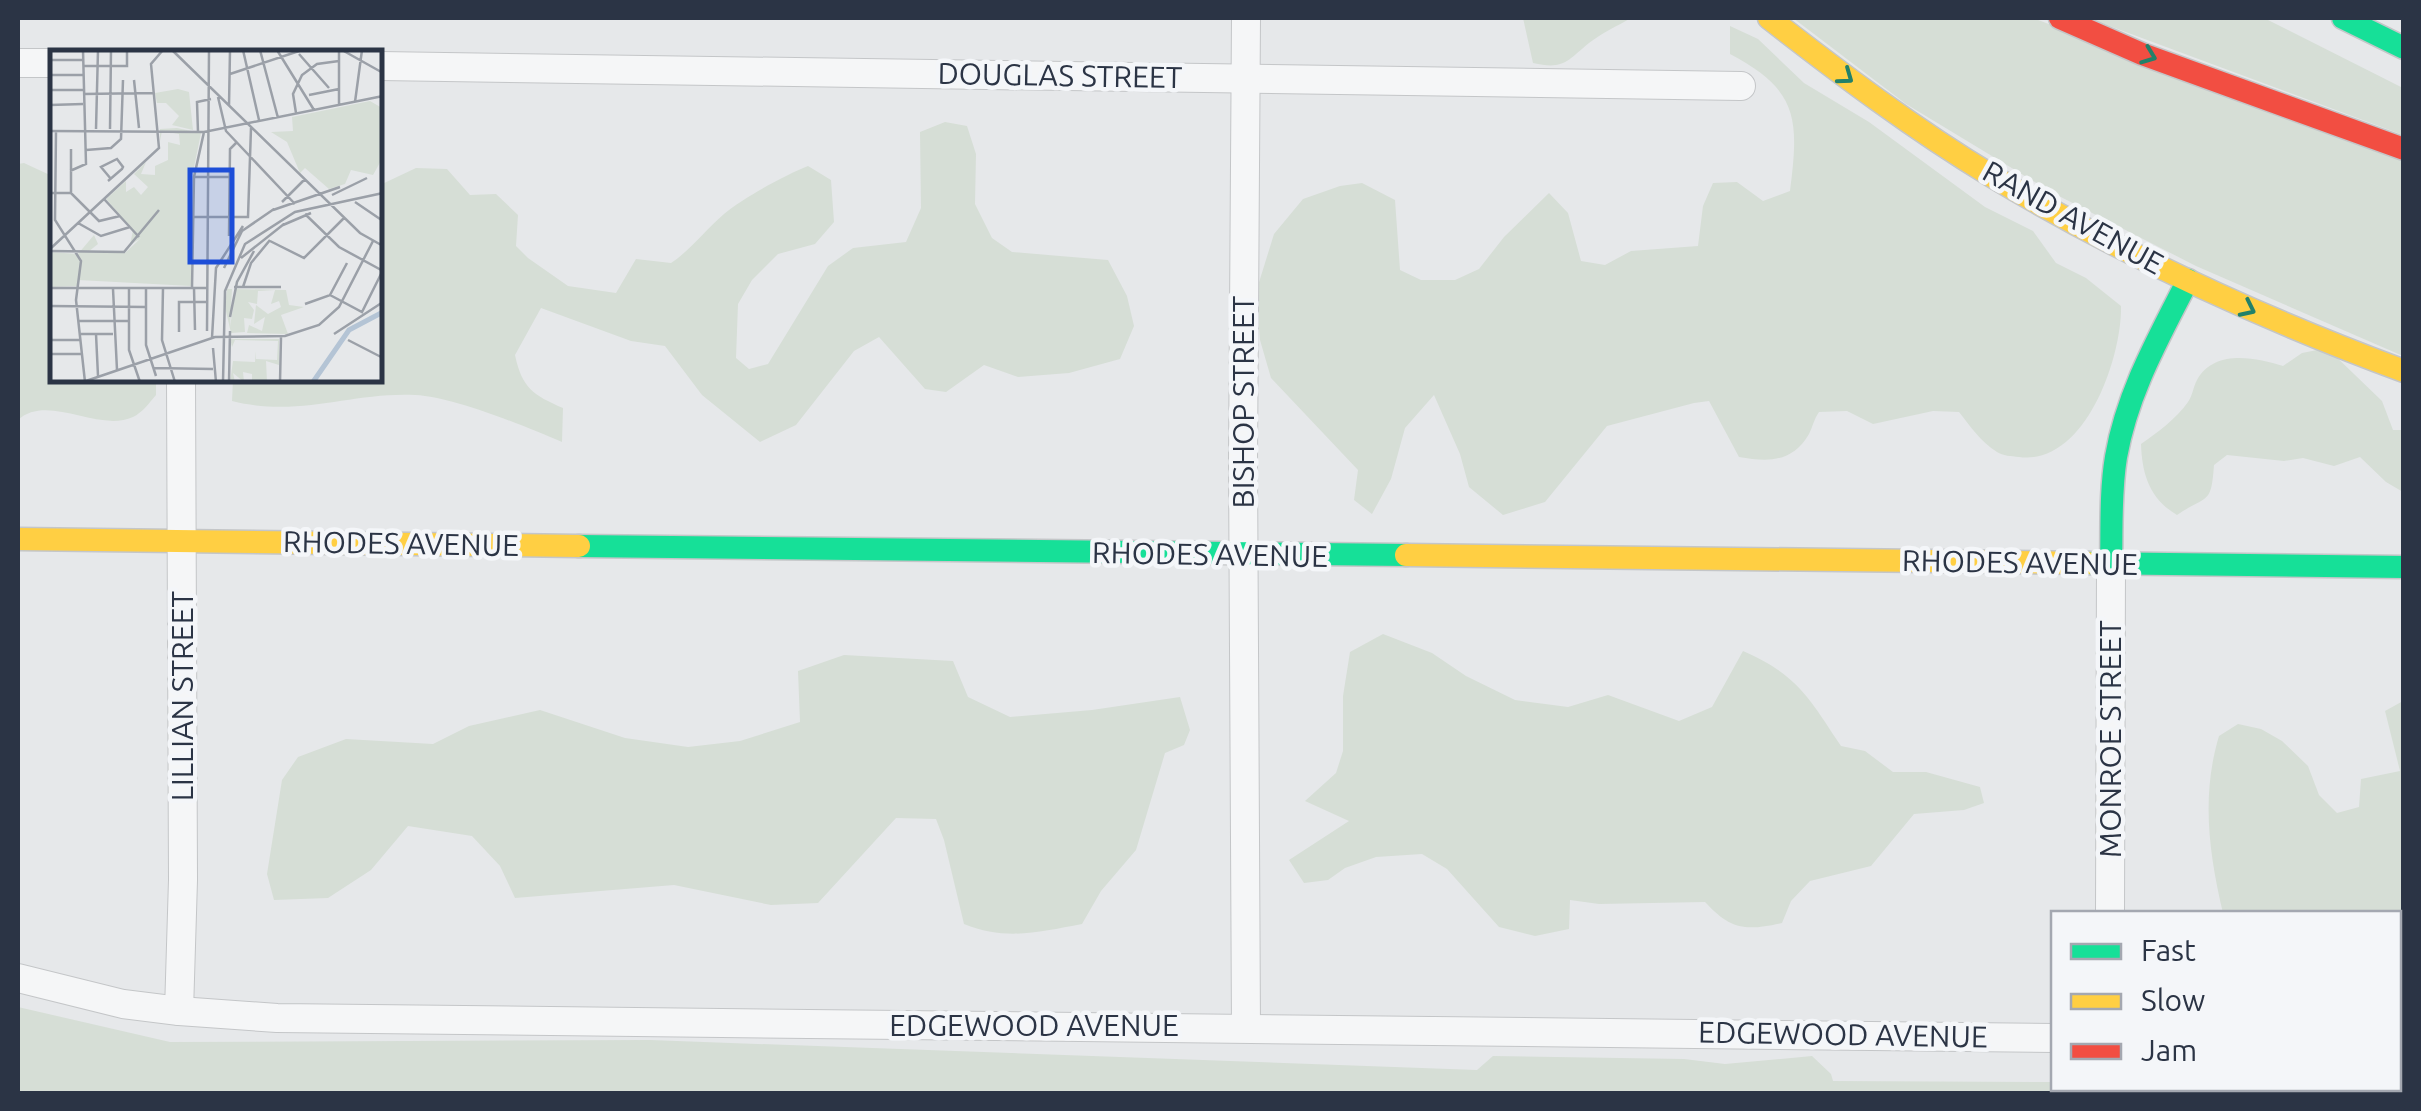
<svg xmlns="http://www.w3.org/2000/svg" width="2421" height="1111" viewBox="0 0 2421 1111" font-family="Ubuntu,sans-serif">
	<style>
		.green { fill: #d6ded6 }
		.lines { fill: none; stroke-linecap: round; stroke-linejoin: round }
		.street-casing { stroke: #c4c6c8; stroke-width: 30 }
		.fast-casing { stroke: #c4c6c8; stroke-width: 25 }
		.slow-casing { stroke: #c4c6c8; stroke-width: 25 }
		.jam-casing { stroke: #c4c6c8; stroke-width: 25 }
		.street { stroke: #f5f6f7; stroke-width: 28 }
		.fast { stroke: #16e098; stroke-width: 22 }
		.slow { stroke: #ffcf43; stroke-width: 22 }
		.jam { stroke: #f24e42; stroke-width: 22 }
		.oneway { stroke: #22816a }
		.labels { text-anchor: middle; stroke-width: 9; stroke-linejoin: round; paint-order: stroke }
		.street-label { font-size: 30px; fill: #2b3445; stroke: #f4f6f9 }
		.inset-river { fill: none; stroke: #b4c4d5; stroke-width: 5 }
		.inset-road { fill: none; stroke: #9ba0a8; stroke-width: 2.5 }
		.view { fill: #1d4ed8; fill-opacity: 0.15; stroke: #1d4ed8; stroke-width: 5 }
		.inset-edge { fill: none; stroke: #2b3445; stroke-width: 5 }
	</style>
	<rect width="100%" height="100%" fill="#e6e8ea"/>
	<g class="green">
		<path d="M1523 18H1631C1617 26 1602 33 1589 43 1567 61 1564 70 1533 63Z"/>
		<path d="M1793 18H2033L2403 160V356L2196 266 2053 193 1906 104Z"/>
		<path d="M2088 18H2264L2403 88V135Z"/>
		<path d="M1730 26 1758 39 1804 83 1869 122 1985 207 2033 231 2056 263 2086 278 2121 306C2122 358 2085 466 2019 457 2011 456 2003 456 1997 452 1981 442 1970 426 1959 412L1933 411 1873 424 1847 411 1819 412C1814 419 1813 426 1809 434 1792 463 1768 462 1739 457L1709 401 1694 403 1607 426 1545 502 1503 515 1469 487 1460 454 1434 395 1405 428 1391 479 1372 514 1354 500 1358 470 1271 378 1260 340 1256 292 1274 234 1303 199 1340 186 1362 183 1395 200 1400 270 1421 280H1455L1479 269 1504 237 1549 193 1568 213 1581 261 1605 265 1631 251 1698 246 1703 206 1713 183 1737 182 1763 201 1790 191C1799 120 1799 90 1730 54Z"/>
		<path d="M945 122 967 126 976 154 975 204 992 238 1012 252 1108 260 1127 296 1134 326 1120 359 1069 373 1018 377 984 365 946 392 925 389 879 337 854 351 796 425 760 442 702 395 665 346 631 341 541 308 515 355C522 388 533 395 563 408L562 442C524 426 455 397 415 395 350 392 300 418 232 401L233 380H380V185L416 168 447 169 470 195 496 194 518 215 516 246 528 258 568 286 616 293 636 259 671 263C692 249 705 230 724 214 743 198 785 175 808 166L831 180 834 222 815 244 778 254 752 280 738 304 736 358 749 369 768 364 828 266 853 248 906 242 921 208 920 132Z"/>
		<path d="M24 163 52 176V380H156V395C150 402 142 413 133 417 98 433 48 393 18 420V164Z"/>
		<path d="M2327 348 2382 401 2393 430H2403V492L2386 482 2360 457 2334 466 2303 458 2284 461 2227 455 2214 465C2211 506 2208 494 2177 515 2150 499 2142 475 2141 444 2158 432 2176 419 2188 402 2193 395 2193 387 2197 380 2214 349 2255 357 2283 366L2302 353Z"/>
		<path d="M1383 634 1432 653 1466 676 1515 700 1568 707 1608 695 1679 721 1712 707 1743 651C1798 675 1809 698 1841 746L1865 751 1893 772H1926L1980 787 1984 803 1964 810 1914 814 1871 866 1810 881 1791 901 1782 923C1745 931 1731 930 1705 902L1599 904 1570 900 1569 929 1535 936 1499 927 1447 869 1422 854 1376 857 1345 868 1328 880 1304 883 1289 860 1349 821 1305 801 1336 773 1343 751V696L1350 652Z"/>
		<path d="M844 655 953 661 968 697 1010 717 1092 710 1180 697 1190 730 1184 745 1165 753 1136 850 1101 891 1082 924C1039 932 1006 941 964 924L944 840 936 819 896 818 818 903 771 905 674 885 515 898 500 866 472 836 408 826 371 870 328 898 274 900 267 874 282 780 298 757 346 739 433 744 469 726 540 710 625 738 688 747 740 741 800 722 798 671Z"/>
		<path d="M2403 701V924L2399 925 2398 914 2223 913C2209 853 2201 796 2219 736L2238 724 2261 729 2282 741 2308 766 2319 795 2337 813 2359 807 2361 779 2400 771 2385 711Z"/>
		<path d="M18 1007 170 1042 650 1040 1477 1070 1493 1056 1684 1059 1725 1064 1812 1056 1831 1074 1833 1081 2053 1082 2054 1088H2398L2399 1082H2403L2404 1093 18 1094Z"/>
	</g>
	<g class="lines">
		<g class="street-casing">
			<g id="street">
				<path d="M18 63H52"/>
				<path d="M380 66 1741 86"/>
				<path d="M2110 914 2111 565"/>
				<path d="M18 978 123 1004 179 1011 277 1018 2054 1038"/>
				<path d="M179 1011 183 880 181 380"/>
				<path d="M1246 1027 1243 461 1246 18"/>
				<path d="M2398 1044H2404"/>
			</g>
		</g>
		<g class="fast-casing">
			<g id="fast">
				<path d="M2343 18 2404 48"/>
				<path d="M579 546 1406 555"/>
				<path d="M2088 563 2404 567"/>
				<path d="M2111 565C2112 529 2110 493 2116 457 2127 393 2159 337 2188 280"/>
			</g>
		</g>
		<g class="slow-casing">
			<g id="slow">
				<path d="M1769 18C1841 74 1914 129 1992 176 2123 255 2261 318 2404 371"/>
				<path d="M18 539 579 546"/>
				<path d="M1406 555 2088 563"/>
			</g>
		</g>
		<g class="jam-casing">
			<path id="jam" d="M2060 18 2142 54 2404 149"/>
		</g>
		<use href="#street" class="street"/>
		<use href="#fast" class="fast"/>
		<use href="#slow" class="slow"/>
		<use href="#jam" class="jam"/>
	</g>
	<defs><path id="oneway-chevron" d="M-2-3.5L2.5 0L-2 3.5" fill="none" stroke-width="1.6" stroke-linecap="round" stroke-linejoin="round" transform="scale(2.5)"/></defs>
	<g class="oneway">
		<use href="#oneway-chevron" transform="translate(2149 56) rotate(21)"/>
		<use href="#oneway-chevron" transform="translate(1846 77) rotate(36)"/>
		<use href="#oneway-chevron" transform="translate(2248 309) rotate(26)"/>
	</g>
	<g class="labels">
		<g class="street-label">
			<text transform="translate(1060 76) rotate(1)" y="10">DOUGLAS STREET</text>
			<text transform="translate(2073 218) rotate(29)" y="10">RAND AVENUE</text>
			<text transform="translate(1244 402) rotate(-90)" y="10">BISHOP STREET</text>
			<text transform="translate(401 544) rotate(1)" y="10">RHODES AVENUE</text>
			<text transform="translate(1210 555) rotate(1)" y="10">RHODES AVENUE</text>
			<text transform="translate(2020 563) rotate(1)" y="10">RHODES AVENUE</text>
			<text transform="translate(183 696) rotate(-90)" y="10">LILLIAN STREET</text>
			<text transform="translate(2111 739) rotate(-90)" y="10">MONROE STREET</text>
			<text x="1034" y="1036">EDGEWOOD AVENUE</text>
			<text transform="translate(1843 1035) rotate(1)" y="10">EDGEWOOD AVENUE</text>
		</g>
	</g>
	<g transform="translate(50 50)">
		<rect width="332" height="332" fill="#e6e8ea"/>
		<path d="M128 39 139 42 143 80 122 75 129 66 116 53H107L105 43ZM320 51 332 58V109L323 125 301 120 295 134 279 139 255 118 250 123 237 92 221 82 243 81 242 67ZM127 78 151 83 142 127 141 236 28 230 27 236 0 237V202L28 204 44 185 48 194 38 202 75 203 91 188 80 195 83 180 56 149 76 131V142L84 137 91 145 98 137 84 124 96 112 91 124 105 125V116L118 110V92L130 95 129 84 112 81 110 91V79ZM177 239H182L180 277 186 239 236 240 239 255 254 257 231 265 238 284 197 283 199 275 212 281 215 267 204 274 206 255 218 264 231 257 229 251 221 254 225 240 208 241 207 254 198 252 204 260 202 269 194 268 195 282 181 283 175 257ZM180 289H229V315L216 311 217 332H202V324L193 322 194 332 183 323 185 332H180L183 311 205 312 206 301V309L227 310 228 291 185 290 182 297Z" fill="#d6ded6"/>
		<path class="inset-river" d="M263 332 299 280 333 262"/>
		<path class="inset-road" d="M122 0 310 183 333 196M193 0 209 70M210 0 228 68M227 0 264 60M292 0 333 23M249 4 279 38M0 10H33M33 16H77V0M180 24 252 0M0 25H33M84 30 89 78M0 40H33M33 44 104 43M259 45 289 39M168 47 176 81 245 154M305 52 312 0M0 55 33 54M289 55V0M179 56 180 0M246 63 243 44 252 25 267 14 289 11M46 79 48 0M60 79 61 0M0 81 154 82 333 46M6 81 5 170 31 211 26 250 35 332M148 82 147 52 161 49M36 100 61 98 71 89 73 30M20 121 36 114 33 0M144 127H180M58 131 72 119 73 117 67 109 51 117 61 129M0 143H21L49 171 70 166M21 143V99M282 145 317 128M54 149 89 187M232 152 255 129M305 152 333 171M223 160 290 137M255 164 289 197 333 221M143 167H198L201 78M28 173 51 186 80 177M233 175 261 163M179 186 180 99 186 93M220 191 254 208 294 168M0 199 109 98 101 14 113 0M0 201 74 202 109 160M191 208 234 174M174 218 192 181 224 159M184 237H231M193 237 201 213 220 190M0 238H158M113 238 112 290 125 332M142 238 144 127 154 82M144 238 145 280M63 239 67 320M79 239V300L90 332M96 239V295L106 326M280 245 297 213M255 254 280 245 312 262 332 222M0 256 96 257M180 267 187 232 204 201M28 271H79M0 274 1 290H30M157 281 159 0M129 282V252H158M31 284H63M46 284 48 326M284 284 333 252M162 288 166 218 193 176M298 290 333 308M163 298 166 332M0 304H32M104 318 163 319M33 332 165 287 235 286 269 275 289 257 323 191M173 332 175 241 195 194 245 162 333 143M179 332 180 281M230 332 231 287"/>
		<path class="view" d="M140 120H182V212H140Z"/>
		<rect width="332" height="332" class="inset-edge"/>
	</g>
	<rect width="2421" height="1111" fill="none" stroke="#2b3445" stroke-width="40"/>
	<rect x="2051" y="911" width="350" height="180" fill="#f4f6f9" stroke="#a4a8b1" stroke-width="2.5"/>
	<rect x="2071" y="944" width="50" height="15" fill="#16e098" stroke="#a4a8b1" stroke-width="2.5"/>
	<text x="2141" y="961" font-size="30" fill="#2b3445">Fast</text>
	<rect x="2071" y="994" width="50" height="15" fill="#ffcf43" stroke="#a4a8b1" stroke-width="2.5"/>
	<text x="2141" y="1011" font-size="30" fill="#2b3445">Slow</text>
	<rect x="2071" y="1044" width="50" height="15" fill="#f24e42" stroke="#a4a8b1" stroke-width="2.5"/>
	<text x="2141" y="1061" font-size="30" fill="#2b3445">Jam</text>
</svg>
